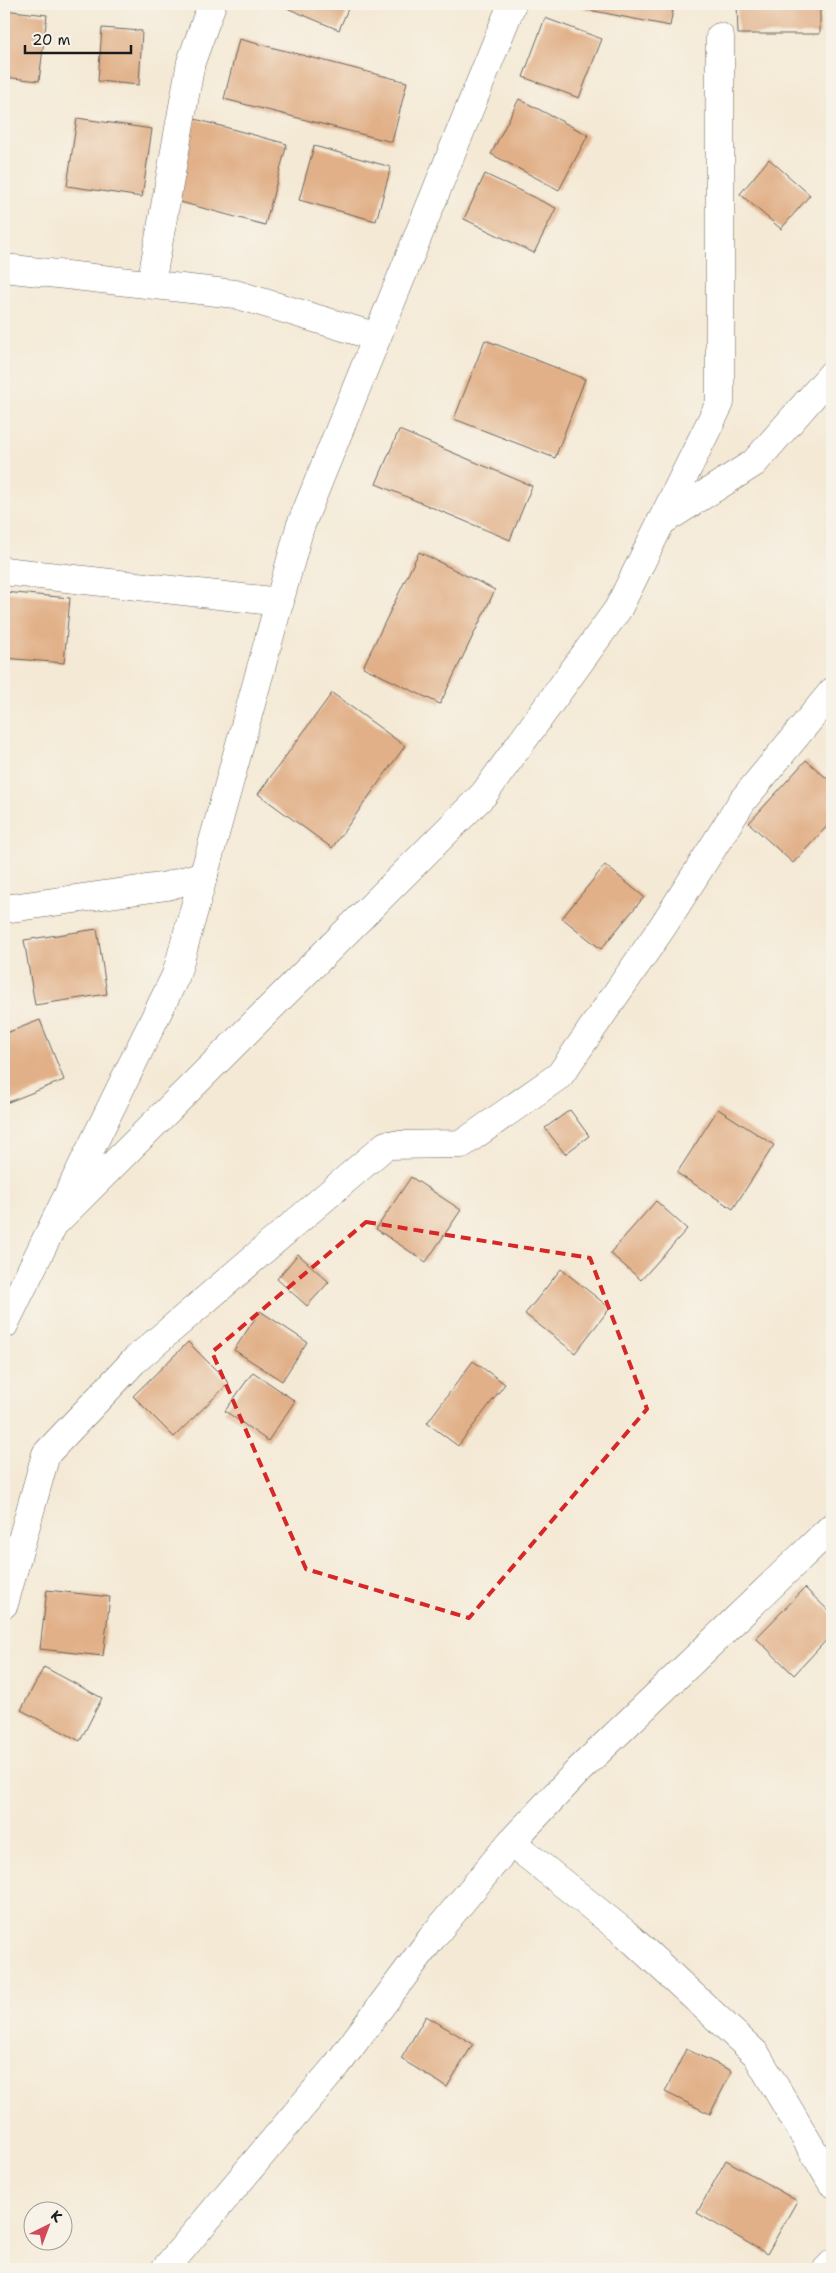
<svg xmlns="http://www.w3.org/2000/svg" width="836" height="2273" viewBox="0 0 836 2273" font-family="'Shantell Sans',sans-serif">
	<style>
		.building { fill: #e1b088 }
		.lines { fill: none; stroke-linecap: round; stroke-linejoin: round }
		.minor-casing { stroke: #68645d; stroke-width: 29 }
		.tertiary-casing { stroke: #68645d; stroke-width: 29 }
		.minor { stroke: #fff; stroke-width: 28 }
		.tertiary { stroke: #fff; stroke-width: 28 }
		.marked { fill: none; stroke: #d62828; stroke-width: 4; stroke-dasharray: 10 6; stroke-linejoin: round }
	</style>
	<rect width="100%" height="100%" fill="#f7f3e8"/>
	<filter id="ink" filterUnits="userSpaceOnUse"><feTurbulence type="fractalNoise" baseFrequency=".02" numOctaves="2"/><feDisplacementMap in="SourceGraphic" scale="10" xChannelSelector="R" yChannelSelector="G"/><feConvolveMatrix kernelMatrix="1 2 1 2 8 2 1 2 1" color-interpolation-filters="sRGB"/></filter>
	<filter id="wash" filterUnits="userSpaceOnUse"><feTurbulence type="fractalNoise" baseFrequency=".0096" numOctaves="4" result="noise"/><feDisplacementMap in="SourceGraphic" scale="20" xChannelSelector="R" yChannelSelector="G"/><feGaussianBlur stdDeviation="1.12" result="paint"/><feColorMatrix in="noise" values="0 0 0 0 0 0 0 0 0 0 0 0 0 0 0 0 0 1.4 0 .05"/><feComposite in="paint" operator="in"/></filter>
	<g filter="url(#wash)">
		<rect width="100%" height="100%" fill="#f4e9d5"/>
		<g id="blocks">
			<g class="building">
				<path d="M283 4H350L339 30 282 6Z"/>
				<path d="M585 4H674L670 26 584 9Z"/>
				<path d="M737 4H820V34H738Z"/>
				<path d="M4 10 47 15 39 81 4 77Z"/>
				<path d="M545 18 602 39 579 98 523 77Z"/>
				<path d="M102 28 142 31 139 85 98 81Z"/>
				<path d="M239 39 407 82 392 142 224 99Z"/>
				<path d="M519 99 588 135 559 190 491 154Z"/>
				<path d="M77 118 152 129 142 197 67 186Z"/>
				<path d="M195 119 287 144 265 225 173 200Z"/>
				<path d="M314 146 391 167 376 221 299 200Z"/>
				<path d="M769 159 810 195 781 229 740 194Z"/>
				<path d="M485 174 556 208 534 253 464 219Z"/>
				<path d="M485 340 585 379 555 458 454 419Z"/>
				<path d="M399 430 532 486 510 540 376 484Z"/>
				<path d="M419 552 495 590 440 704 363 667Z"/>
				<path d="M4 592 70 598 64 663 4 658Z"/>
				<path d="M332 693 405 746 332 848 258 794Z"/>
				<path d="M806 760 832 783V821L793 863 749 823Z"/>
				<path d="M4 774 9 802 4 803Z"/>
				<path d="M605 865 644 897 601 949 562 918Z"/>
				<path d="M97 929 107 994 35 1005 24 940Z"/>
				<path d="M40 1020 64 1080 6 1103 4 1097V1034Z"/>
				<path d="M718 1109 774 1145 733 1209 677 1173Z"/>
				<path d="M570 1110 589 1136 565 1154 545 1128Z"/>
				<path d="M411 1177 461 1210 426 1262 376 1229Z"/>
				<path d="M656 1201 687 1229 641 1280 610 1253Z"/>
				<path d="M298 1254 329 1282 307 1306 277 1279Z"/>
				<path d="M561 1269 610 1308 575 1353 525 1314Z"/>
				<path d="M260 1311 307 1342 282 1381 234 1350Z"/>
				<path d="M188 1342 229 1383 174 1437 133 1396Z"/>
				<path d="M473 1361 505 1384 458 1446 427 1423Z"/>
				<path d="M253 1372 295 1401 268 1441 225 1411Z"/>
				<path d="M805 1588 832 1614V1634L794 1675 756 1638Z"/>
				<path d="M47 1590 110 1597 103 1656 40 1649Z"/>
				<path d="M44 1667 102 1698 80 1741 21 1710Z"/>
				<path d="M426 2016 473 2044 447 2087 401 2059Z"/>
				<path d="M686 2049 732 2071 710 2114 665 2092Z"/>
				<path d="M726 2160 797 2201 767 2254 697 2213Z"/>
			</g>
		</g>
	</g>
	<g filter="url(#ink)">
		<use href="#blocks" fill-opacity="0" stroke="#68645d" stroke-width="1"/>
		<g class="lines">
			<g class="minor-casing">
				<g id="minor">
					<path d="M4 268 235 294 377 337"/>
					<path d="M151 284 191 62 212 4"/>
					<path d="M661 522 754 463 832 374"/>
					<path d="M4 571 280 602"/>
					<path d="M4 909 167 886 204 875"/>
					<path d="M57 1221 484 794 618 609 720 403V37"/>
					<path d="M4 1604 46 1454 134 1361 386 1145 462 1144 560 1075 663 926 743 800 832 692"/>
					<path d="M511 1842 625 1933 756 2054 832 2183"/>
					<path d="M165 2269 337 2065 431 1939 511 1842 580 1769 832 1527"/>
					<path d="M827 2269 832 2264"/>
				</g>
			</g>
			<g class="tertiary-casing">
				<path id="tertiary" d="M4 1325 176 975 300 527 512 4"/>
			</g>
			<use href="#minor" class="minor"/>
			<use href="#tertiary" class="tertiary"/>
		</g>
	</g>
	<path class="marked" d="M366 1222 590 1258 647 1409 469 1618 306 1569 212 1352Z"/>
	<rect width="836" height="2273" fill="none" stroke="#f7f3e8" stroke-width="20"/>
	<g transform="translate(48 2226) rotate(42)"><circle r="24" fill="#f7f3e8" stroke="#9f9d96"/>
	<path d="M0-4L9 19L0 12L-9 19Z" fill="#d1495b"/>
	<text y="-8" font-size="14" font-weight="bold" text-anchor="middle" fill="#1c1c1c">K</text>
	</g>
	<path d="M25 45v8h106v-8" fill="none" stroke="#1c1c1c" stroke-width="2.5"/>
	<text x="32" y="45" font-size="15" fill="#1c1c1c" stroke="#f7f3e8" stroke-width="4" paint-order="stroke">20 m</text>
</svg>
